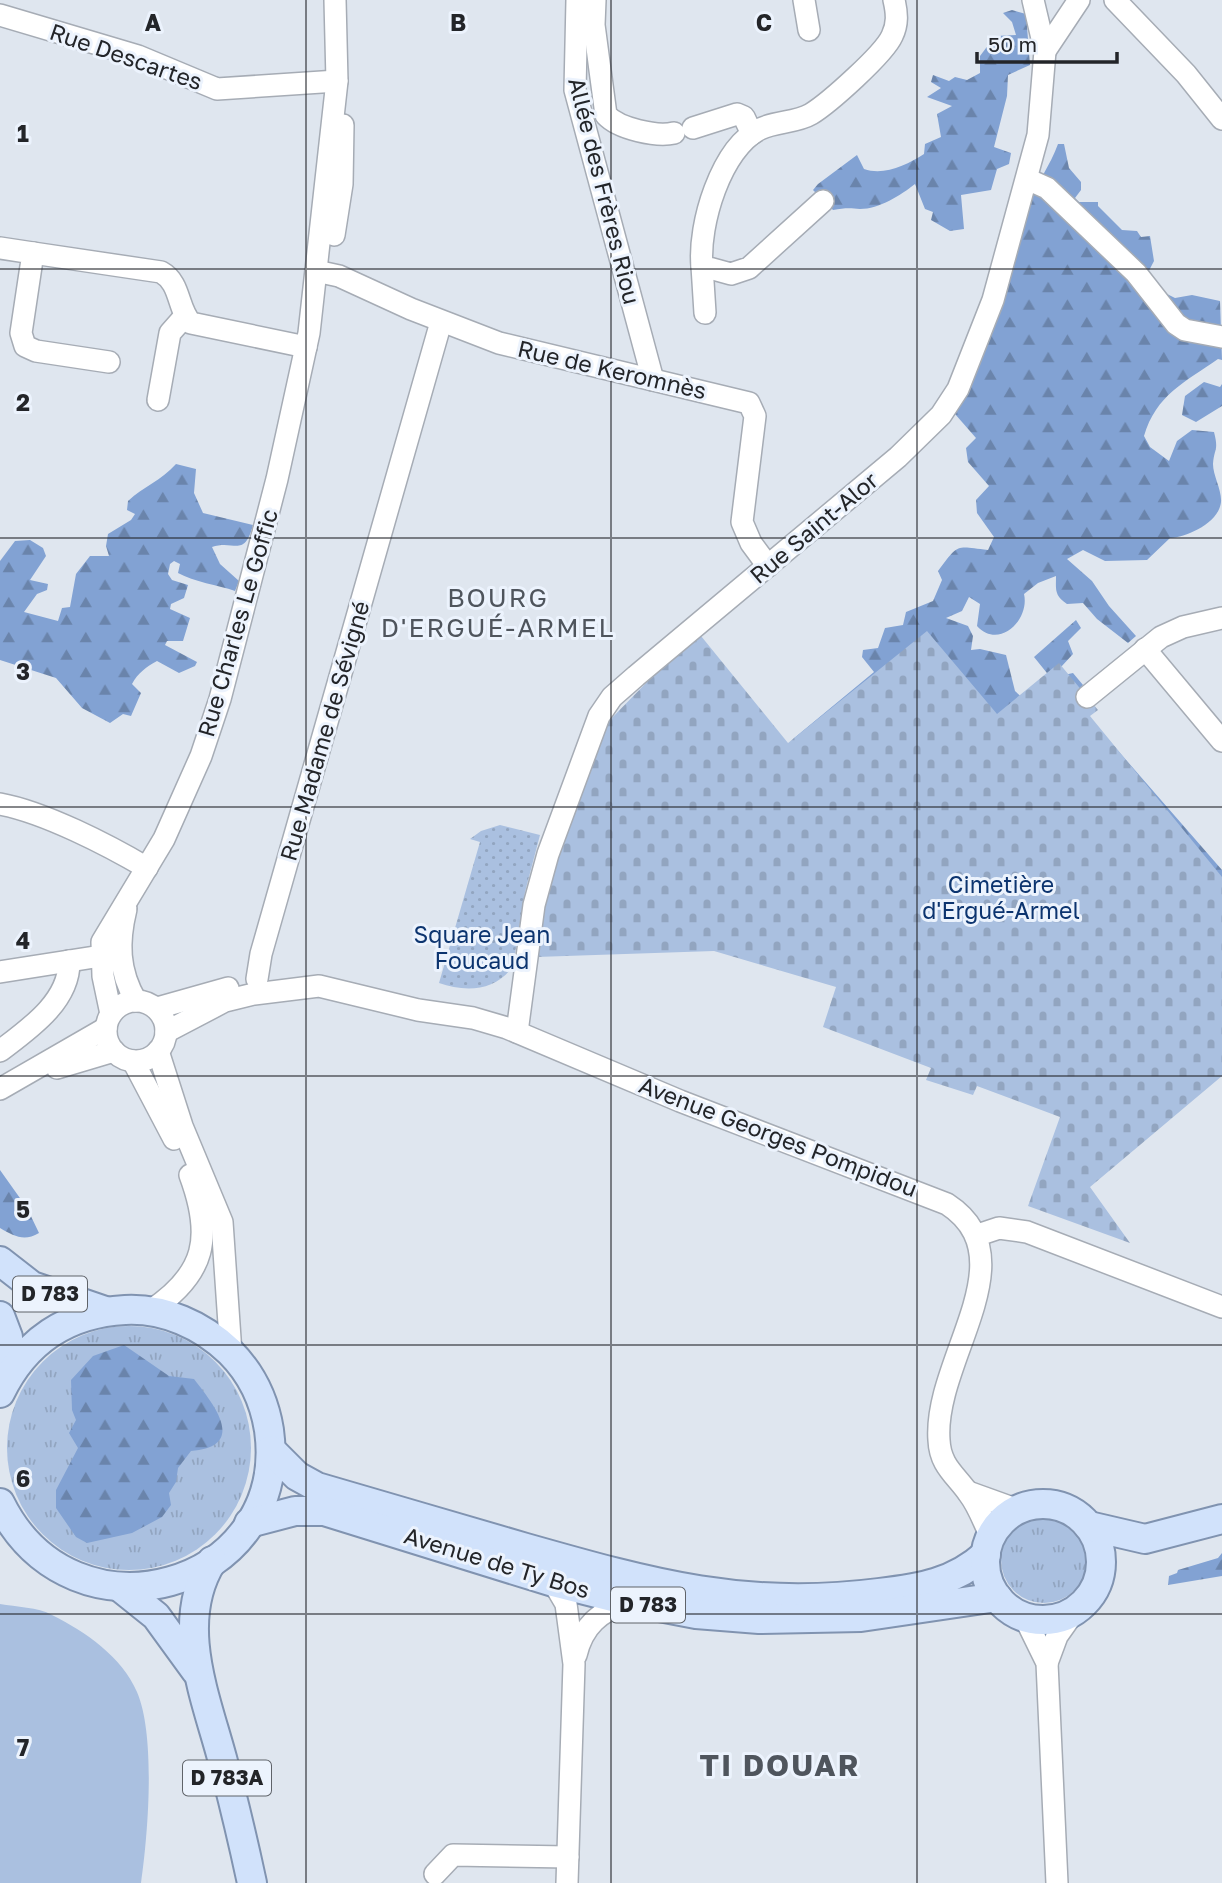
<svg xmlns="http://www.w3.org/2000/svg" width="1222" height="1883" viewBox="0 0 1222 1883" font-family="'Golos Text',sans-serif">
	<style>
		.grass { fill: url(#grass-tufts) }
		.forest { fill: url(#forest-firs) }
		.cemetery { fill: url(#cemetery-stones) }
		.park { fill: url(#park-dots) }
		.pitch { fill: #aac0e0 }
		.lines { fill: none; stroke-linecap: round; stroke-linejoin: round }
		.minor-casing { stroke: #a6acb5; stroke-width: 24 }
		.major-casing { stroke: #8093b0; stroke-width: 32 }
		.minor { stroke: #fff; stroke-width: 21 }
		.major { stroke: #d1e2fb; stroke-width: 28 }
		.grid { fill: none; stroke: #232529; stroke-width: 2; stroke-opacity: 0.55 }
		.labels { text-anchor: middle; stroke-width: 6; stroke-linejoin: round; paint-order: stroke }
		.shield { fill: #ecf3fd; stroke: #5f6369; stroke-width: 2 }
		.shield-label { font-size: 21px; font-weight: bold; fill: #232529 }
		.street-label { font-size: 23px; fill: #232529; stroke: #ecf3fd }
		.park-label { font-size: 23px; fill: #0c346f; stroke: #ecf3fd }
		.quarter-label { font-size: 26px; letter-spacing: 2px; fill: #4f555d; stroke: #ecf3fd }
		.district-label { font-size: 30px; font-weight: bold; letter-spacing: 2px; fill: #4f555d; stroke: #ecf3fd }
		.grid-label { font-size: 23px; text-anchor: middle; font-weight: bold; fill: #232529; stroke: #ecf3fd; stroke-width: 6; stroke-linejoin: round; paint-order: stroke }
	</style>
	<defs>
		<pattern id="grass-tufts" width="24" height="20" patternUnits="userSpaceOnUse" patternTransform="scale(1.75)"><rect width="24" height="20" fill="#aac0e0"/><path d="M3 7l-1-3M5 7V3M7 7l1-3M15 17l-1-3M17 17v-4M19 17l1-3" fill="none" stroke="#92a5c0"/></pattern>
		<pattern id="forest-firs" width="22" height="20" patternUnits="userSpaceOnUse" patternTransform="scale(1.75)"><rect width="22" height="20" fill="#82a2d3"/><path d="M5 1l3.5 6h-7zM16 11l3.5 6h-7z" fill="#6a84ab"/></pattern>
		<pattern id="cemetery-stones" width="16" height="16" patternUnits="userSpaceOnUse" patternTransform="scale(1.75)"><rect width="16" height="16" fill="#aac0e0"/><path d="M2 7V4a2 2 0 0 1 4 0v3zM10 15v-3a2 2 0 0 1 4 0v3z" fill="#92a5c0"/></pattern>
		<pattern id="park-dots" width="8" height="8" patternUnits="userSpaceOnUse" patternTransform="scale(1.75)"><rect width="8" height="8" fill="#aac0e0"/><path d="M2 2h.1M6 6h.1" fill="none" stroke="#92a5c0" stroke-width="1.8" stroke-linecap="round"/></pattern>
	</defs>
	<rect width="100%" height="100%" fill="#dfe6ef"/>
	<g class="grass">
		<circle cx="129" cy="1448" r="122"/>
		<circle cx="1044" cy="1560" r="43"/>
	</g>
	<g class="forest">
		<path d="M1012 10 1026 14 1030 65 1008 75 1007 96 994 147 1011 153 1009 164 997 169 991 190 961 195 964 229 950 231 931 220 933 212 925 209 915 184C901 195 879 209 860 209 850 208 844 208 833 210L813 190 818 184 857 155 864 169C884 176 907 165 924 154L925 144 941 137 937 114 952 106 927 97 941 88 931 82 933 75 949 81 955 77 967 80 980 73V56L995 36 1016 35 1012 22 1003 13Z"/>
		<path d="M1058 144H1064L1069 168 1081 182V190L1075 198 1079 202H1098V206L1122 230 1137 231 1141 237 1150 236 1154 261 1143 282 1175 298 1192 295 1220 301 1222 360 1218 359C1185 382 1156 395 1144 436L1150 447 1169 461 1177 441 1192 430 1214 432C1219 451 1214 448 1213 464 1213 476 1222 490 1221 502 1219 523 1187 537 1170 538L1147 560 1105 561 1083 550 1067 559 1092 581 1109 606 1136 636 1128 643 1097 619 1083 603 1067 604C1054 595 1056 590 1056 576L1038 583 1024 594C1030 620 999 650 977 626L980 604 969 597 962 611 946 618 968 626 973 636 971 650 980 649 1006 655 1015 691 1028 703 1055 683 1034 657 1076 620 1081 628 1068 641 1073 654 1061 667 1064 675 1073 673 1083 685 1075 694 1086 714 1222 870V914L793 739 874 672 862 657 863 650 878 648 885 628 903 625 906 612 933 601 942 580 938 571C959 543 955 546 988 550L994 537 977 513 976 500 989 486 968 462 966 448 976 438 955 414 1027 204C1037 183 1050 166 1058 144Z"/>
		<path d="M1204 382 1220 387 1222 384V406L1196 422 1182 415 1185 396Z"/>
		<path d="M176 464 196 469 194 493 203 513 253 525C244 559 234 539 212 547L220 564 239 581 235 591C218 585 194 582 178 573L180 564 174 561 170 564 168 574 172 580 188 585 184 598 171 604 170 609 190 618 183 641H167L165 645 197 662 195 666 179 673 157 661C146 667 138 673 132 684L141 693 131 716 123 714 110 723 82 708 56 678 0 660V561L15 541 30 540 43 548 46 556 30 580 48 584 47 590 37 594 24 612 58 621 62 608 70 607 76 574 90 556H109L106 546 108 534 131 520 135 514 127 510 128 501C144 486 161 481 176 464Z"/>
		<path d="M0 1170 27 1208 39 1233C24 1242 14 1236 0 1228Z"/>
		<path d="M124 1345 169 1376 194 1379C214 1405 248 1446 191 1451L178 1468 176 1482 169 1493 171 1505 162 1517 132 1533 87 1543 76 1537 56 1508V1490L78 1448 69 1433 76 1420 72 1410 71 1380 93 1356Z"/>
		<path d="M1222 1553V1576L1168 1585 1169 1576 1177 1573 1178 1570 1218 1558Z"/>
	</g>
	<path class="cemetery" d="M927 631 997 714 1059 663 1098 710 1090 716 1222 877V1076L1090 1187 1130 1243 1028 1206 1060 1117 977 1086 973 1095 926 1080 931 1068 823 1027 836 987 714 951 536 957 549 882 605 725 648 681 701 636 788 743Z"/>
	<path class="park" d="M500 825 540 835 525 892 513 966C495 992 465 992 439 983L480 842 470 839 481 831Z"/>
	<path class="pitch" d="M0 1604C16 1607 38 1607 52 1615 86 1632 122 1657 137 1692 156 1736 148 1835 141 1883H0Z"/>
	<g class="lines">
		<g class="minor-casing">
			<g id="minor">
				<path d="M577 0 575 90 653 380"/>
				<path d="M595 0 594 25 606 115C619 129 657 137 674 133"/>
				<path d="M804 0 809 30"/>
				<path d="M1115 0 1186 74 1222 119"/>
				<path d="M0 15 138 56 217 89 337 81"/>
				<path d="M1045 51 1079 0"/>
				<path d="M693 128 737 114 744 117 752 134"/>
				<path d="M1027 179 1047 188 1136 273 1176 324 1185 330 1222 337"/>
				<path d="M823 201 749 268 731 274 702 266C698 225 721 148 760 129 776 121 796 123 811 114 829 103 884 54 892 36 898 24 897 13 894 0"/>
				<path d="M334 235 342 184 343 125"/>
				<path d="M0 248 33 253 21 333 25 346 36 351 109 362"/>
				<path d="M33 253 161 272C181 283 177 308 191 323L306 347"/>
				<path d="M702 266 705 313"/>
				<path d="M316 271 339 276 411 309 499 343 749 403 755 416 742 522 751 543 768 566"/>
				<path d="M158 400 170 333 185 316"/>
				<path d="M1145 649 1222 741"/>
				<path d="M1087 697 1161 637 1183 627 1222 618"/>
				<path d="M0 804C44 812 108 845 147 868"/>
				<path d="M126 909C118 942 118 970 136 1001"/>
				<path d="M0 972 101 956"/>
				<path d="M257 979 261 954 441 322"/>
				<circle cx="136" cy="1031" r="30"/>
				<path d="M157 1008 228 988"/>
				<path d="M111 1014 103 976 102 942 164 839 201 756 220 699 277 479 309 333 337 81 335 0"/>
				<path d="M166 1032 225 1001 254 994 319 986 418 1010 473 1018 507 1028 680 1101 947 1204C1030 1258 933 1360 939 1440 940 1466 956 1475 969 1494 979 1507 984 1523 991 1537"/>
				<path d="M517 1032 534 905 548 854 599 716 612 697 636 676 898 457 941 415 958 389 993 300 1038 135 1045 51 1033 0"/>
				<path d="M0 1051C29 1029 70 1001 69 961"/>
				<path d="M158 1051 182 1126 222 1222 231 1353"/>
				<path d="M133 1061 174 1139"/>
				<path d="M57 1068 114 1051"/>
				<path d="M0 1089 106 1028"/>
				<path d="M978 1235 999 1228 1027 1232 1222 1307"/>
				<path d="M150 1311C206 1274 213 1237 190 1175"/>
				<path d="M968 1492 1018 1510"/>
				<path d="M553 1582 566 1604 574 1664 567 1883"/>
				<path d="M1025 1618 1047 1663 1057 1883"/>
				<path d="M576 1655C583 1625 600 1612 628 1601"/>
				<path d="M1047 1663 1057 1636 1074 1612"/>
				<path d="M435 1874 453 1855 568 1857"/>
			</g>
		</g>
		<g class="major-casing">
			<g id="major">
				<path d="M0 1261 32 1286 105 1311"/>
				<path d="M0 1316 8 1337 9 1375"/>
				<path d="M0 1393C25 1341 67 1313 125 1310 164 1308 202 1325 230 1352 252 1374 264 1399 269 1430 291 1588 73 1651 0 1503"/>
				<path d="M271 1450 297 1476 317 1487C387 1507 456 1528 526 1548 653 1584 745 1610 879 1593 920 1588 954 1583 986 1554"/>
				<circle cx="1043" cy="1562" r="58"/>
				<path d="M249 1523 295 1511H324L553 1582 628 1601 696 1614 759 1619 861 1617 997 1597"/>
				<path d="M1089 1526 1145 1539 1222 1519"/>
				<path d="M212 1561C174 1622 205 1695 222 1758 233 1799 243 1841 252 1883"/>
				<path d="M121 1588 156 1616 196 1671"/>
			</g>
		</g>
		<use href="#minor" class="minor"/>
		<use href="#major" class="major"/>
	</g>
	<path class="grid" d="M306 0V1883M611 0V1883M917 0V1883M0 269H1222M0 538H1222M0 807H1222M0 1076H1222M0 1345H1222M0 1614H1222"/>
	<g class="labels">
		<g class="shield">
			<rect x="13" y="1276.5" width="74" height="35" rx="5"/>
			<rect x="611" y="1587.5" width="74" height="35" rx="5"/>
			<rect x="183" y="1760.5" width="88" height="35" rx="5"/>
		</g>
		<g class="shield-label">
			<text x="50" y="1301">D 783</text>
			<text x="648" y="1612">D 783</text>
			<text x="227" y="1785">D 783A</text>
		</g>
		<g class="street-label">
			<text transform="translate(126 57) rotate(19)" y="8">Rue Descartes</text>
			<text transform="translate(604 191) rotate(76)" y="8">Allée des Frères Riou</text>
			<text transform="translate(612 370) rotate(13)" y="8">Rue de Keromnès</text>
			<text transform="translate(814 528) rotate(-40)" y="8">Rue Saint-Alor</text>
			<text transform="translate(238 623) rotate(-74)" y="8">Rue Charles Le Goffic</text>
			<text transform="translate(325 731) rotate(-74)" y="8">Rue Madame de Sévigné</text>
			<text transform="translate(778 1137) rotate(21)" y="8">Avenue Georges Pompidou</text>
			<text transform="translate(497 1563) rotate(17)" y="8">Avenue de Ty Bos</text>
		</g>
		<g class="park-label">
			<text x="1001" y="893">Cimetière<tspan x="1001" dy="26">d'Ergué-Armel</tspan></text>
			<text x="482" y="943">Square Jean<tspan x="482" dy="26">Foucaud</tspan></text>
		</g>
		<g class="quarter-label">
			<text x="498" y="607">BOURG<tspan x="498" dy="30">D'ERGUÉ-ARMEL</tspan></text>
		</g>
		<g class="district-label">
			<text x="780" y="1776">TI DOUAR</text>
		</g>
	</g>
	<g class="grid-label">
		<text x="153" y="31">A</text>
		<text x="458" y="31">B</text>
		<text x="764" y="31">C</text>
		<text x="23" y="142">1</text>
		<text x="23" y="411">2</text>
		<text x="23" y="680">3</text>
		<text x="23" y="949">4</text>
		<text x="23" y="1218">5</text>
		<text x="23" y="1487">6</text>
		<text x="23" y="1756">7</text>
	</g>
	<path d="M977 52v10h140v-10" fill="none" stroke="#232529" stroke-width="3.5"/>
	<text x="988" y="52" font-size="21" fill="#232529" stroke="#ecf3fd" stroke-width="5" paint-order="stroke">50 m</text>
</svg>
